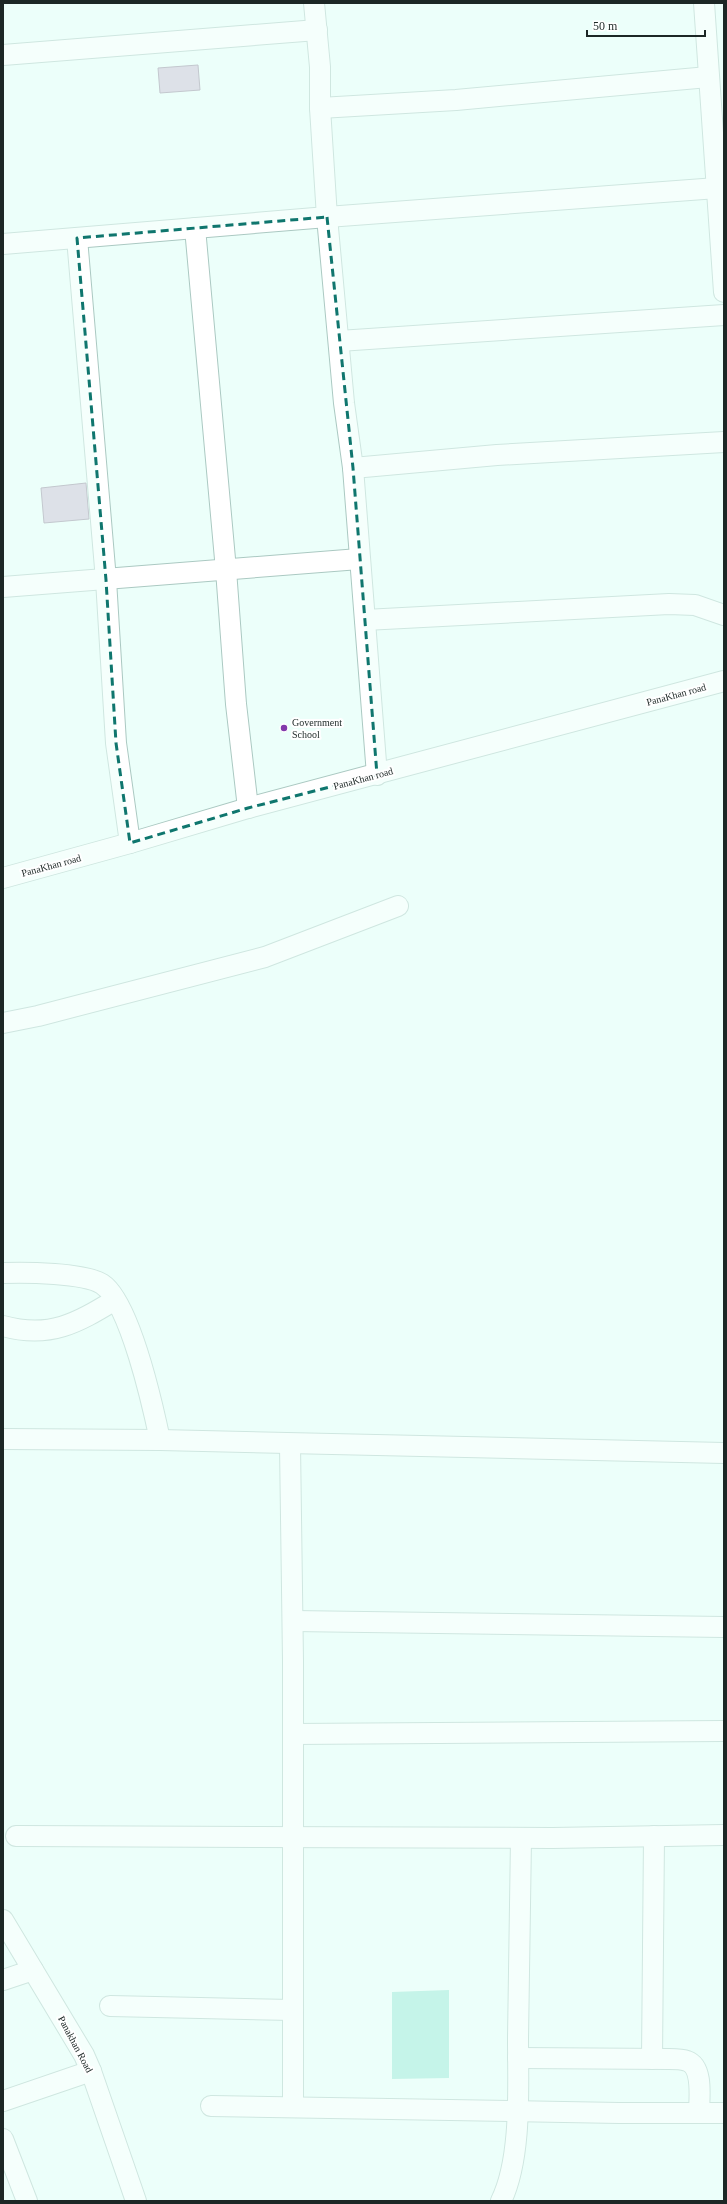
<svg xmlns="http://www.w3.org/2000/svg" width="727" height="2204" viewBox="0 0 727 2204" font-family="Georgia,serif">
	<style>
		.green { fill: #96e6d4 }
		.building { fill: #c9bdd3; stroke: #91859a }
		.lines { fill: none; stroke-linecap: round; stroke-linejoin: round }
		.minor-casing { stroke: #abc9c2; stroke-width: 22 }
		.minor { stroke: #fff; stroke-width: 20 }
		.marked { fill: none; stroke: #0f766e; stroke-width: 3; stroke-dasharray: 8 5; stroke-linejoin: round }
		.poi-dot { fill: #8139ab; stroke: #fff; stroke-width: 1.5 }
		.labels { text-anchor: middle; stroke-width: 4; stroke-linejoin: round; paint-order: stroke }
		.street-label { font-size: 10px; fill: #1c2725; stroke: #fff }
		.poi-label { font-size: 10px; fill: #1c2725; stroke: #fff; text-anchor: start }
	</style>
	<rect width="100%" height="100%" fill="#ecfffa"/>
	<path class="green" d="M449 1990V2078L392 2079V1992Z"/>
	<g class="building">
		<path d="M198 65 200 90 160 93 158 68Z"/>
		<path d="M86 483 89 519 44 523 41 488Z"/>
	</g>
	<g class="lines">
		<g class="minor-casing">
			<g id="minor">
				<path d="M314 3 320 67V108L327 217 344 403 353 468 377 775"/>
				<path d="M704 3 724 292"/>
				<path d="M3 55 317 30"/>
				<path d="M320 108 456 100 708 77"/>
				<path d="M195 228 226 570 236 704 248 808"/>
				<path d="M77 238 106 580 116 743 130 843"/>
				<path d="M3 244 327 217 717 188"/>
				<path d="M339 341 724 315"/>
				<path d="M353 468 497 455 724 442"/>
				<path d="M3 587 359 559"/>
				<path d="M365 620 669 604 695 605 724 615"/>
				<path d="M3 878 130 843 248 808 724 681"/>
				<path d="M3 1023 38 1016 265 957 398 906"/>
				<path d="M3 1273C25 1272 85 1273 102 1284 130 1302 153 1407 160 1440"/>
				<path d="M3 1326C50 1339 77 1323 115 1300"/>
				<path d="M3 1439 160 1440 724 1453"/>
				<path d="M290 1445 293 1661V2106"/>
				<path d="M293 1621 724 1627"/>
				<path d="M293 1734 724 1731"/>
				<path d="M16 1836 552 1838 724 1835"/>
				<path d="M3 1920 84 2055 91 2071 136 2201"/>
				<path d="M3 1980 33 1970"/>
				<path d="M110 2006 293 2010"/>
				<path d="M518 2058 669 2059C674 2059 682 2059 687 2061 704 2067 699 2099 699 2113"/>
				<path d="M652 2059 654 1836"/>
				<path d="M3 2101 91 2071"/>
				<path d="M211 2106 620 2113H724"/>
				<path d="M3 2139 27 2201"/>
				<path d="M501 2201C522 2158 518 2087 518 2039 519 1972 520 1905 521 1838"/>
			</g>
		</g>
		<use href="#minor" class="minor"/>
	</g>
	<path d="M0 0H727V2204H0ZM327 217 353 468 377 775 248 808 130 843 116 743 106 580 77 238Z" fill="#ecfffa" fill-opacity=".55" fill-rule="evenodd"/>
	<path class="marked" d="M327 217 353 468 377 775 248 808 130 843 116 743 106 580 77 238Z"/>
	<circle class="poi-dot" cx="284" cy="728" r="4"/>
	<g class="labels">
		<g class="street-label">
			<text transform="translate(676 694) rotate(-15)" y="4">PanaKhan road</text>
			<text transform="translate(363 778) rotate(-15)" y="4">PanaKhan road</text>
			<text transform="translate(51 865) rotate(-15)" y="4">PanaKhan road</text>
			<text transform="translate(76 2044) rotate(62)" y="4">Panakhan Road</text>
		</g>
		<g class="poi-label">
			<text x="292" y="726">Government<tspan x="292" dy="12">School</tspan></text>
		</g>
	</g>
	<rect width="727" height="2204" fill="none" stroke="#1c2725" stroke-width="8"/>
	<path d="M587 30v6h118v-6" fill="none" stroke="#1c2725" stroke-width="2"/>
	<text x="593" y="30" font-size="12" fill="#1c2725" stroke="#ffffff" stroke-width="3" paint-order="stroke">50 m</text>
</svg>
